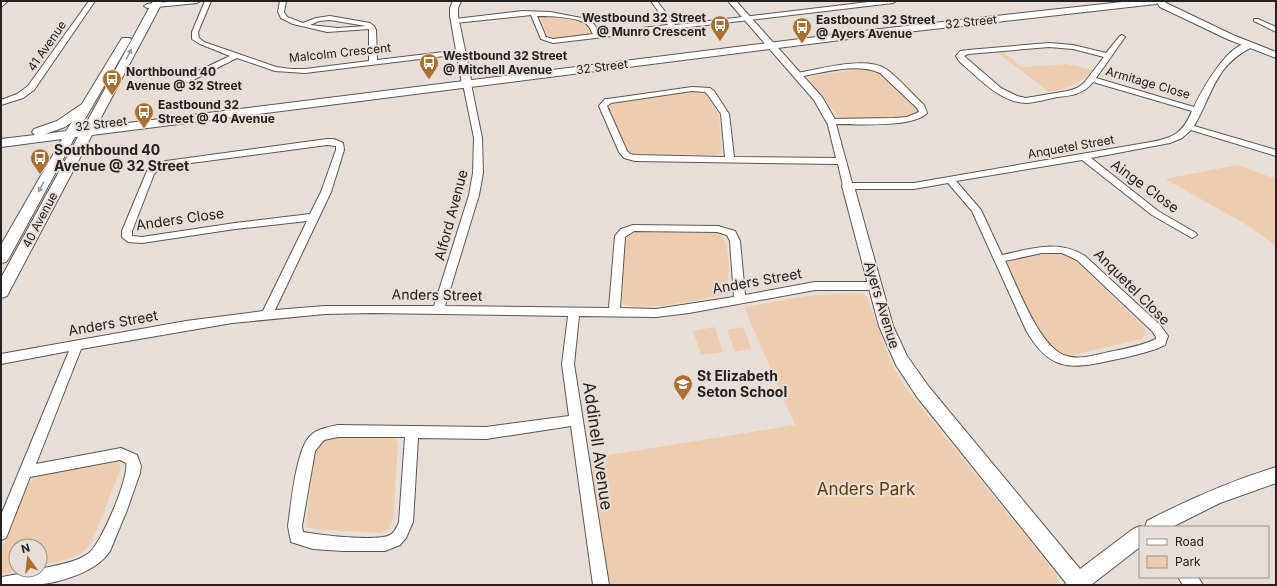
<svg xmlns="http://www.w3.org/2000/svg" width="1277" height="586" viewBox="0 0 1277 586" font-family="Inter,sans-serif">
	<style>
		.green { fill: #edcdaf }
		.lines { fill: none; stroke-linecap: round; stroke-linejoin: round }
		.minor-casing { stroke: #5e5751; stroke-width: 2 }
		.tertiary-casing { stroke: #5e5751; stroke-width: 2 }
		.secondary-casing { stroke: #5e5751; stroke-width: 2 }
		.minor { fill: #fff; fill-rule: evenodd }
		.tertiary { fill: #fff; fill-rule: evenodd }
		.secondary { fill: #fff; fill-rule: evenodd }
		.oneway { fill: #9c9b9a }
		.labels { text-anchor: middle; stroke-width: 4; stroke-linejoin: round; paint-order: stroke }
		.far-poi-label { font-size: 12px; font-weight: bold; fill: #24211f; stroke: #e7dfd7; text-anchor: start }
		.far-street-label { font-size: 12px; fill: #24211f; stroke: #e7dfd7 }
		.poi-label { font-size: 14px; font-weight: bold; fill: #24211f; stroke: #e7dfd7; text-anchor: start }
		.street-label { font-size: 14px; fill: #24211f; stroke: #e7dfd7 }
		.near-street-label { font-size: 17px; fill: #24211f; stroke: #e7dfd7 }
		.near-park-label { font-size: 17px; fill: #613a0b; stroke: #e7dfd7 }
	</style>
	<rect width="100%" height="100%" fill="#e7dfd7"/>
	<g class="green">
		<path d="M548 15C567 17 579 16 591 32 584 39 558 39 548 38L540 16Z"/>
		<path d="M1003 52 1022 67 1067 64 1092 70C1080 84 1066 89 1049 92L998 53Z"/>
		<path d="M862 69H873L879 72 919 111 917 114C896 121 860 122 838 117L824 98 810 81 809 78 814 76Z"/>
		<path d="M694 91 700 92 706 94 719 116 722 151 718 154 711 155 636 154 629 152 608 107 609 104Z"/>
		<path d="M1237 165 1276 179V246L1247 225 1165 179Z"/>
		<path d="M634 231 719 233C732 244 728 274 728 290L725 294 719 296C692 300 649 312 623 304L620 299 623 239 627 234Z"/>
		<path d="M1054 252 1065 254 1072 258 1144 327 1146 334 1142 339 1068 356 1055 350 1037 331 1006 266 1007 263 1012 260Z"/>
		<path d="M862 293 867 297 891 363 905 387 1056 574 1059 583 1056 585H610L597 512 591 458 795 425 744 307 806 296Z"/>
		<path d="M715 327 723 352 701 355 693 331Z"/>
		<path d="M743 327 752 349 735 352 727 330Z"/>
		<path d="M389 437 396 439 398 444 393 519 389 528 381 533 313 529 306 527 315 451 319 442 330 438Z"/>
		<path d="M110 460H118L121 468 93 539C82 560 62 560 40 565V546H16V570H19L7 573 1 572V550L26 487 34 479 45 474Z"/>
	</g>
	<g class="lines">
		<g class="minor-casing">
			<g id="minor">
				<path d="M1 1H8L1 7Z"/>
				<path d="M89 1H95L34 90 23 98 1 105V100L17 94 28 86Z"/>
				<path d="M178 1H200L197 3 147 8 144 6 147 4Z"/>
				<path d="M205 1H211L198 32 199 38 204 42 276 67 291 69H305L369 61V29L327 32 293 24 281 18 278 12 280 1H286L284 12 287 17 303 23 316 18 330 16 370 23 374 26 376 30 377 60 461 50 465 52 461 54 305 73 275 71 237 58 189 82H183V78L230 56 200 44 192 39V32ZM330 20 366 26 338 28 310 25 319 21Z"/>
				<path d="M651 1H657L675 25 877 1H896L893 3 553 43 541 39 531 15 455 23 452 21 455 19 523 11 550 12 587 19 594 24 599 33 668 25ZM537 16C549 16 573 17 583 22 589 24 590 29 593 34L553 39 546 37Z"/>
				<path d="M1254 19H1258L1276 27V32L1254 21Z"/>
				<path d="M1122 35 1125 37 1096 78 1194 107C1202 90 1229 40 1252 43V47C1214 66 1213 94 1194 126L1276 150V156L1191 130 1182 138 1170 143 1091 158 1158 211 1196 233 1197 235 1192 238 1152 215 1082 160 956 181 981 210 1002 255C1031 249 1058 239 1085 256L1160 325 1168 336 1165 345 1156 349C1141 354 1124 358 1108 361 1068 370 1048 369 1026 330L972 211 948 183 914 189H848L843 186 838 164 635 161 624 158 619 152 599 106 605 99H608L692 87 710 88 714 91 729 114 734 157 836 158 827 121 828 119 894 118 907 117 919 112 917 108 880 73C856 62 823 73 798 77L794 75 798 73C820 69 866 56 886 69 899 78 912 94 924 105L927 113C913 128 856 124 836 124L852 183H914L1151 142C1173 138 1183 133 1192 111L1093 82C1084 94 1071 96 1057 97 1047 99 1037 102 1027 103 1000 103 978 77 959 61L956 56 960 51 968 50 1049 43 1073 45 1106 53 1120 36ZM1049 47 1073 49 1104 57 1084 83 1077 88 1068 91 1026 98 1017 96 1001 88 964 56 968 54ZM692 91 705 92 708 95 721 114 725 157 635 155 630 154 627 151 607 106 611 103ZM1042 253H1062L1077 260 1152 331 1156 337V339C1141 346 1124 349 1109 352 1095 355 1080 360 1067 356 1040 350 1017 285 1005 261Z"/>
				<path d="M464 82H470L471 84 482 138 483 173 479 195 445 306 609 308 615 236 621 229 633 225 718 226 735 231 740 241 745 295 815 282H875L879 283 880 286 879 289 875 290H815L689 313 656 317 579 316 574 364 609 585H593L571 426 486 439 418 438 413 522 406 538 400 545 385 551H343L313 549 291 542 288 526C291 505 296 450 310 436 317 429 328 427 338 425L486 427 569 416 562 364 568 316 372 313 325 314 232 323 81 349 36 464 121 448 137 455 141 466 140 473 127 510 110 551C97 572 59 583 35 585 24 586 12 585 1 585L2 577 40 570V569C57 565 75 563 89 553 101 544 130 476 126 463L120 460 30 477 6 538 1 540V515L69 351 1 364V354L186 321 263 311 307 221 235 229 142 243 128 242 122 237V231L147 171 152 166 166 161 327 139H334L343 143 344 150 331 192 275 310 325 306H434L469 195 473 173 474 138 463 84ZM327 145 336 146V150L321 192 310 214 235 223 142 237 132 236V231L154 174 158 170 168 166ZM634 231 717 232 727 235 730 241 734 297 656 309 620 308 625 237ZM338 437H405L399 522C397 527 395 532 390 535 377 542 319 535 303 532L302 526 315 451 324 440Z"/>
				<path d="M1178 577H1198L1203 585H1183Z"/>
			</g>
		</g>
		<g class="tertiary-casing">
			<g id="tertiary">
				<path d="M453 1H461L458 8V16L472 84 467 87 462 84 450 16V8Z"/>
				<path d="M728 1H736L822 97 836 121 835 123H827L814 100Z"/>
				<path d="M1156 1H1164L1166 3 1233 35 1276 52V58L1227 39 1160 7Z"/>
				<path d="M848 182 852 183 854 186 893 326 907 356 929 387 1080 569 1133 529 1140 526 1142 527H1140V547L1091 585H1065L1066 583 917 397 896 365 879 326 842 186 844 183Z"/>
				<path d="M1276 467V483L1220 503 1172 527H1145L1147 521C1189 499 1231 481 1276 467Z"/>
			</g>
		</g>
		<g class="secondary-casing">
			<path id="secondary" d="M153 1H163L96 127 880 29 1131 1H1161L1156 4 880 35 92 135 9 292 7 296 1 298V278L78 137H75L9 258 6 262 1 263V245L62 139 1 147V139L35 135 32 132 34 129 57 121 82 104 122 38H130L131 40 79 129H83ZM72 122 66 131 45 134 65 127Z"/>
		</g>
		<use href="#minor" class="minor"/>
		<use href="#tertiary" class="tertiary"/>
		<use href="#secondary" class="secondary"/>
	</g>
	<defs><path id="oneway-solid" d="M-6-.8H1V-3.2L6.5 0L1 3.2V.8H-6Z"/></defs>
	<g class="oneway">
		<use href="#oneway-solid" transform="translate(129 54) rotate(-62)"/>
		<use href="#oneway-solid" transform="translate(41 187) rotate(119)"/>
	</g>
	<defs>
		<g id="bus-pin" transform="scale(1)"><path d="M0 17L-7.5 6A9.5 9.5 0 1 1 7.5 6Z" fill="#aa7030" stroke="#e7dfd7"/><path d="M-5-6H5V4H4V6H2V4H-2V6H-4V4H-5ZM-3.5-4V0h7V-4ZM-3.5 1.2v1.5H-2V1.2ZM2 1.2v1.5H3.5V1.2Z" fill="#fff"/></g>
		<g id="school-pin" transform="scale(1)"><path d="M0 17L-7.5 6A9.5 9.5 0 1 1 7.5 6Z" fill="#aa7030" stroke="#e7dfd7"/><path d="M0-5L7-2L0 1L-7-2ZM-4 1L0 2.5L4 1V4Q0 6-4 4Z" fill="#fff"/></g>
	</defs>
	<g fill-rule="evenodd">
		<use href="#bus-pin" x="720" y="25"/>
		<use href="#bus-pin" x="802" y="27"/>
		<use href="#bus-pin" x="429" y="63"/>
		<use href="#bus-pin" x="112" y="79"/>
		<use href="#bus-pin" x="144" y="112"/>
		<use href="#bus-pin" x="40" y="158"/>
		<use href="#school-pin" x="683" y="384"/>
	</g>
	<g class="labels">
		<g class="far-poi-label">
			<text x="706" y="22" text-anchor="end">Westbound 32 Street<tspan x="706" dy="14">@ Munro Crescent</tspan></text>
			<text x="816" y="24">Eastbound 32 Street<tspan x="816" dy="14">@ Ayers Avenue</tspan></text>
			<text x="443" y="60">Westbound 32 Street<tspan x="443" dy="14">@ Mitchell Avenue</tspan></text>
			<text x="126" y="76">Northbound 40<tspan x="126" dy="14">Avenue @ 32 Street</tspan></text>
			<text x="158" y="109">Eastbound 32<tspan x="158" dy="14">Street @ 40 Avenue</tspan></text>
		</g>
		<g class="far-street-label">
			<text transform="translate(971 22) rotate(-6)" y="4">32 Street</text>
			<text transform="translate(47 46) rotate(-55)" y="4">41 Avenue</text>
			<text transform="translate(340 53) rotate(-6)" y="4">Malcolm Crescent</text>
			<text transform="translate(602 67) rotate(-7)" y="4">32 Street</text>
			<text transform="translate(1148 83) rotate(16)" y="4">Armitage Close</text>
			<text transform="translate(101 124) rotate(-7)" y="4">32 Street</text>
			<text transform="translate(1071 147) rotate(-10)" y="4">Anquetel Street</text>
			<text transform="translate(40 220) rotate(-62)" y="4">40 Avenue</text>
		</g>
		<g class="poi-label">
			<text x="54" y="155">Southbound 40<tspan x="54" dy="16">Avenue @ 32 Street</tspan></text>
			<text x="697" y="381">St Elizabeth<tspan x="697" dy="16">Seton School</tspan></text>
		</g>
		<g class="street-label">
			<text transform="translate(1145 186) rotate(36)" y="5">Ainge Close</text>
			<text transform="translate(451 215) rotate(-75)" y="5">Alford Avenue</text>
			<text transform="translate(180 219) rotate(-8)" y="5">Anders Close</text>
			<text transform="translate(757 281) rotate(-10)" y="5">Anders Street</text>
			<text transform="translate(1132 287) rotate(45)" y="5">Anquetel Close</text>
			<text transform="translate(437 295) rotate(1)" y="5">Anders Street</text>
			<text transform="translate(882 305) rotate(73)" y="5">Ayers Avenue</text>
			<text transform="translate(113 323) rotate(-10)" y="5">Anders Street</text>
		</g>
		<g class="near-street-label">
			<text transform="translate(598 446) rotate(82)" y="6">Addinell Avenue</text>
		</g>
		<g class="near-park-label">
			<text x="866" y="495">Anders Park</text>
		</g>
	</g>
	<rect width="1277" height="586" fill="none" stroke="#24211f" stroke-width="4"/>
	<rect x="1139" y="526" width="130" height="52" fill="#e7dfd7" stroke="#99938d"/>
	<rect x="1147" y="539" width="20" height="6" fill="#ffffff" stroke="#99938d"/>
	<text x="1175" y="546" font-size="12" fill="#24211f">Road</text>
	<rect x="1147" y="556" width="20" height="12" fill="#edcdaf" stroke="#99938d"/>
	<text x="1175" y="566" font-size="12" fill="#24211f">Park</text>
	<g transform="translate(28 558) rotate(345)"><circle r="19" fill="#e7dfd7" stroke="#99938d"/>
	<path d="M0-3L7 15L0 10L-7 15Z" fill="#aa7030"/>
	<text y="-6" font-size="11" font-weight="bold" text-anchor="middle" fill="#24211f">N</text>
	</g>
</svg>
